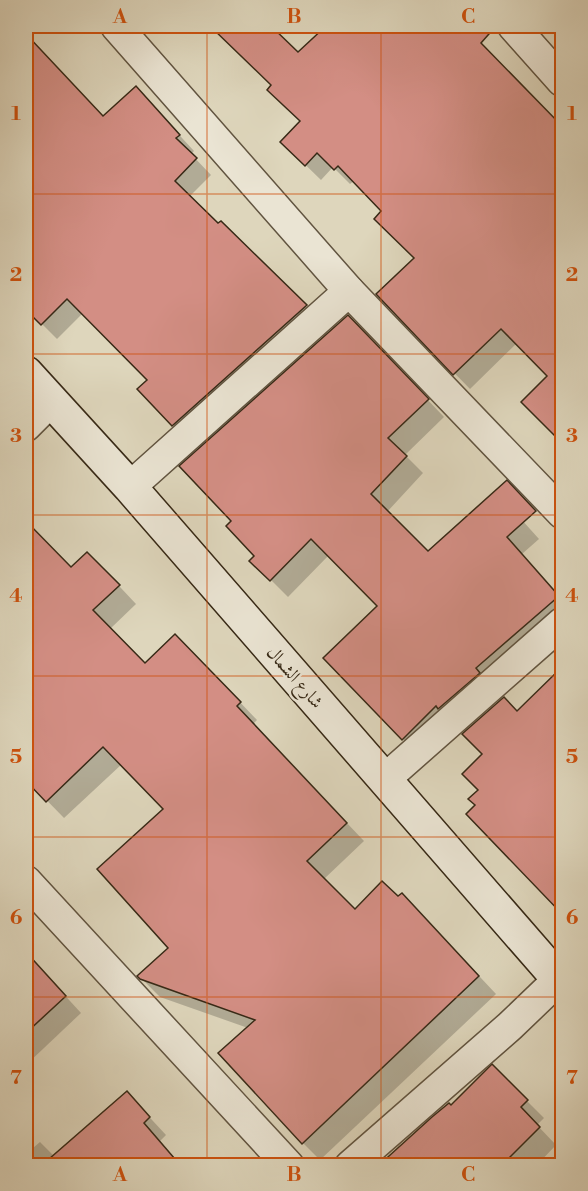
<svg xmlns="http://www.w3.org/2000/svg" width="588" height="1191" viewBox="0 0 588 1191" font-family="'Libre Bodoni',Amiri,serif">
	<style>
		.shadow { fill: #0003 }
		.building { fill: #d38e84; stroke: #372916; stroke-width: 1.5 }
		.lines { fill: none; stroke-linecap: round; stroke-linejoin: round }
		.street-casing { stroke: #615440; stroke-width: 33 }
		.secondary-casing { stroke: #372916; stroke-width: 36 }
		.street { stroke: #eae4d3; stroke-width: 30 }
		.secondary { stroke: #eae4d3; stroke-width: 33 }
		.grid { fill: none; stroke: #cd520e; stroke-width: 1.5; stroke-opacity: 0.55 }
		.labels { text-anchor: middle; stroke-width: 5; stroke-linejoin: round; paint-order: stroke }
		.street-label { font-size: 18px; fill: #372916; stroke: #eae4d3 }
		.neatline { fill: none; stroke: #cd520e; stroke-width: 2 }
		.grid-label { font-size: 20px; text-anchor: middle; font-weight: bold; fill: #cd520e }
	</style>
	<rect width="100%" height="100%" fill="#ded6bc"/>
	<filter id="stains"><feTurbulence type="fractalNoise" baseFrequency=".00333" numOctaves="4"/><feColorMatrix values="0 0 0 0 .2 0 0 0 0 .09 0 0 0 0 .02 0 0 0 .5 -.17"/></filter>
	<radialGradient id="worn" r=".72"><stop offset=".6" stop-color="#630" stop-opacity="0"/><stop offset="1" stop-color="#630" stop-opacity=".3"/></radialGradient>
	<g class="shadow">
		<path d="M231 26H270L298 54 328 26H422L441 46 462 26 562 128V149L548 164 562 179V440L523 402 549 376 517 343 470 389 378 295 416 258 383 211 354 181 350 184 333 167 321 180 282 142 301 121 273 86 222 35Z"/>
		<path d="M550 26H562V38Z"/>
		<path d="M26 35 103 118 136 88 194 151 191 154 211 175 189 197 218 225 221 223 321 322 189 440 139 389 149 380 83 313 57 339 26 308Z"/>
		<path d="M365 334 444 417 405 455 423 473 387 512 428 553 512 509 539 539 522 554 562 600V624L419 755 403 739 379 606 329 555 288 597 252 561 256 556Z"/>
		<path d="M26 523 71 569 105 571 136 604 110 629 145 665 193 653 257 720 253 724 364 841 324 879 355 911 419 912 496 994 320 1160 303 1143 248 1028 160 997 139 976 171 948 165 809 122 764 64 818 26 779Z"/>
		<path d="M562 669V912L468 814 477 805 484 754 518 713Z"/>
		<path d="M26 953 81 1013 26 1065Z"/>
		<path d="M492 1066 544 1118 537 1125 556 1145 536 1166H381L451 1107Z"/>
		<path d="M127 1093 166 1135 160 1141 181 1166H26V1154L40 1142 54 1156Z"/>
	</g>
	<g class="building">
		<path d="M210 26H271L298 52 326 26H496L481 43 562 126V443L521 402 547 376 501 329 453 375 376 294 414 258 374 219 381 211 338 166 334 170 317 153 305 166 280 142 300 121 267 90 271 85Z"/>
		<path d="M26 34 103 116 136 86 180 135 176 138 197 158 175 181 218 223 221 221 307 305 172 426 137 389 147 380 67 299 41 325 26 310Z"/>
		<path d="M348 315 429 399 388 438 407 456 371 494 428 551 507 480 536 511 507 537 559 596 476 668 480 673 438 709 436 706 402 740 323 658 377 606 311 539 270 581 249 561 254 556 226 526 231 521 179 466Z"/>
		<path d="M26 521 71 567 87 552 120 585 93 610 145 663 175 634 241 702 237 706 347 823 307 861 355 909 382 881 398 896 402 893 479 976 302 1144 218 1053 255 1020 140 979 137 976 168 948 97 869 163 809 103 747 46 802 26 781Z"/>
		<path d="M562 667V914L466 814 475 805 468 799 478 790 462 774 482 754 462 734 504 697 517 711Z"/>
		<path d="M26 952 66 996 26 1033Z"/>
		<path d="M492 1064 528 1100 521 1107 540 1127 501 1166H378L432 1117 449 1103 451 1105Z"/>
		<path d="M127 1091 150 1117 144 1123 181 1166H41Z"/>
	</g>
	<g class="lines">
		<g class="street-casing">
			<g id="street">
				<path d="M116 26 349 291 562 513"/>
				<path d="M513 26 562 81"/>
				<path d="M26 426 51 401"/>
				<path d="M130 487 349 291"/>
				<path d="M385 779 562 623"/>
				<path d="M26 881 289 1166"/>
				<path d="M350 1166 510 1026 559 979"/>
			</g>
		</g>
		<g class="secondary-casing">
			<path id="secondary" d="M26 373 130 487 562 983"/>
		</g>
		<use href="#street" class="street"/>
		<use href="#secondary" class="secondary"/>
	</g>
	<path class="grid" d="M207 26V1166M381 26V1166M26 194H562M26 354H562M26 515H562M26 676H562M26 837H562M26 997H562"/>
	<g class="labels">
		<g class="street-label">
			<text transform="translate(295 677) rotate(49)" y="6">شارع الشمال</text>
		</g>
	</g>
	<rect width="588" height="1191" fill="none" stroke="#ded6bc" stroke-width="66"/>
	<rect x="33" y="33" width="522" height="1125" class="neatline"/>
	<g class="grid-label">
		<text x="120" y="23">A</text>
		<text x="294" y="23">B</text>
		<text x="468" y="23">C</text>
		<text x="16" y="120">1</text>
		<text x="572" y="120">1</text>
		<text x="16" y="281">2</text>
		<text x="572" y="281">2</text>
		<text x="16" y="442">3</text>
		<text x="572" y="442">3</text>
		<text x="16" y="602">4</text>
		<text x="572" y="602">4</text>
		<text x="16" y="763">5</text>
		<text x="572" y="763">5</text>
		<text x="16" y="924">6</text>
		<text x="572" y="924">6</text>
		<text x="16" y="1084">7</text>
		<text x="572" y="1084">7</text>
		<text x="120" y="1181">A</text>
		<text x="294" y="1181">B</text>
		<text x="468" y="1181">C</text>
	</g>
	<rect width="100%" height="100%" filter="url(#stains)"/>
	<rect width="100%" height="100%" fill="url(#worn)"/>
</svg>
